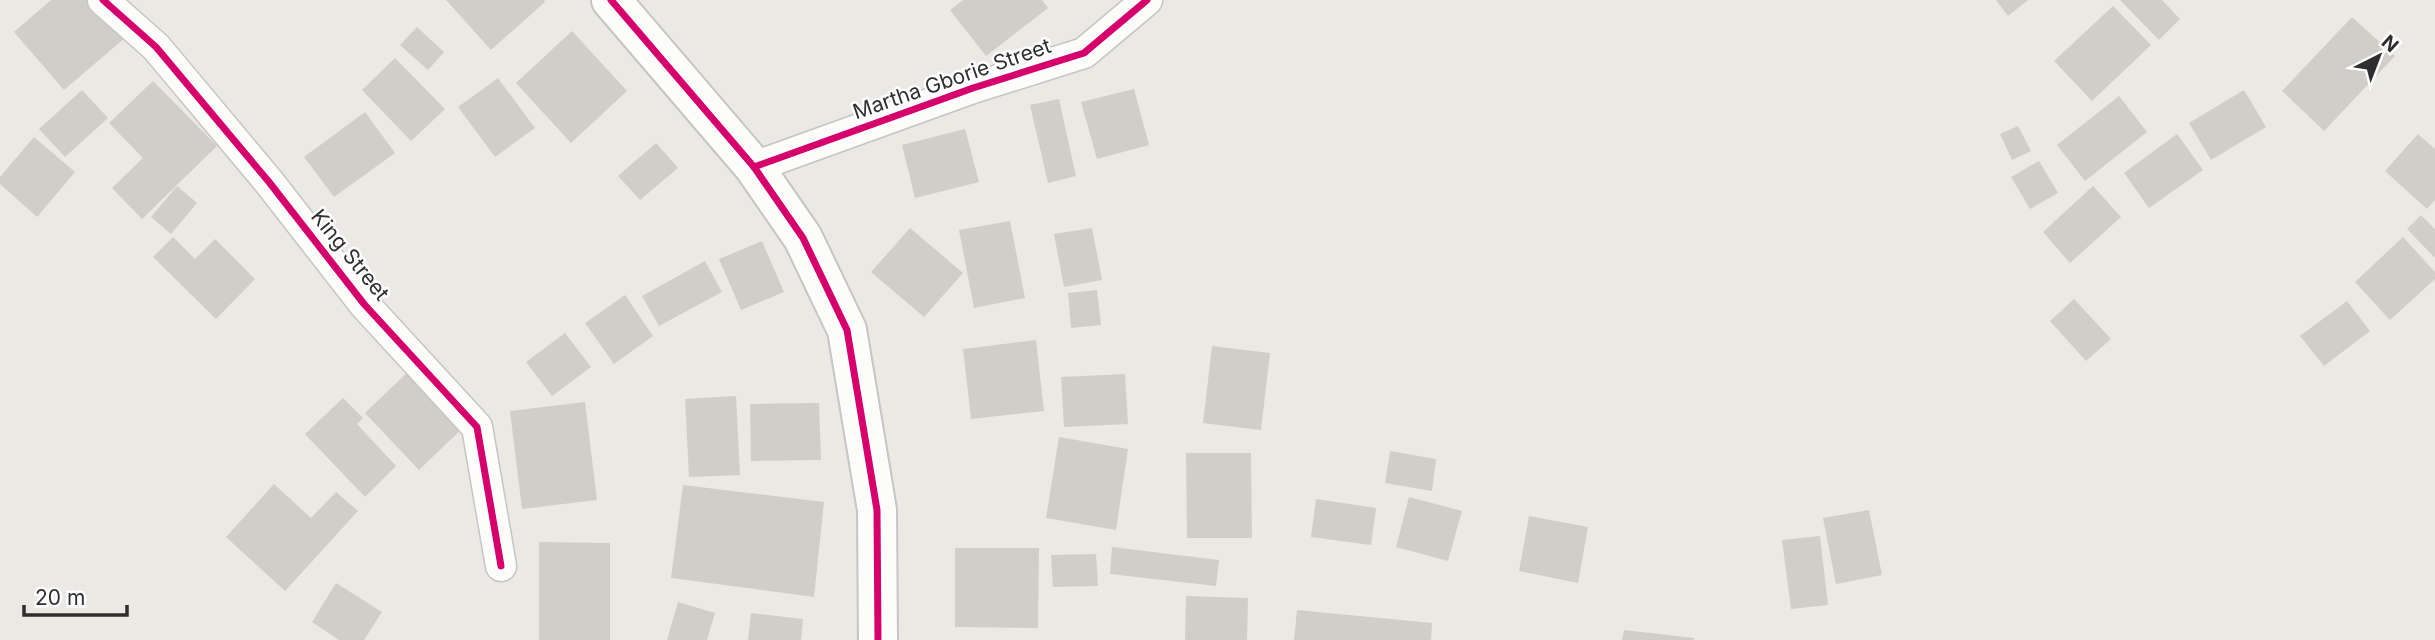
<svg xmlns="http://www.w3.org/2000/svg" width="2435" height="640" viewBox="0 0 2435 640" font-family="Inter,sans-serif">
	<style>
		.building { fill: #d1ceca }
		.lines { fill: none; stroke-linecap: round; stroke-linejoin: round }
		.street-casing { stroke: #c6c5c5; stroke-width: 33 }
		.secondary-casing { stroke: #c6c5c5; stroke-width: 42 }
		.street { stroke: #fcfcfb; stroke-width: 30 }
		.secondary { stroke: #fcfcfb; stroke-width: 38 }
		.cycleway-casing { stroke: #fff; stroke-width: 11 }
		.cycleway { stroke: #d6006c; stroke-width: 7 }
		.labels { text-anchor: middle; stroke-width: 5; stroke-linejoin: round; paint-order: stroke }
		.street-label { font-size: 21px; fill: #2e2e2e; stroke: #fff }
	</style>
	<rect width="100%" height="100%" fill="#ece8e4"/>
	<g class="building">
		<path d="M51 0H93L126 37 64 90 14 32Z"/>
		<path d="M446 0H544L545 2 491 50Z"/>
		<path d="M963 0H1042L1048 8 986 56 950 10Z"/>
		<path d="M1996 0H2028L2008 16Z"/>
		<path d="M2120 0H2162L2180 19 2159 40Z"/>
		<path d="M2113 6 2151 45 2092 101 2054 61Z"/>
		<path d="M2352 17 2395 56 2324 131 2282 91Z"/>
		<path d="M417 27 444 52 428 70 400 45Z"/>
		<path d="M572 31 627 91 571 143 516 83Z"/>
		<path d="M395 58 445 109 411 141 362 90Z"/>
		<path d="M498 78 535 128 495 157 458 107Z"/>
		<path d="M153 81 217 146 142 219 112 188 143 158 109 123Z"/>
		<path d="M1134 89 1149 145 1097 159 1081 102Z"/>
		<path d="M82 90 108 118 65 157 39 129Z"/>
		<path d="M2244 90 2266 127 2211 160 2189 123Z"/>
		<path d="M2119 96 2147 132 2085 181 2057 145Z"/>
		<path d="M1059 99 1076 176 1048 183 1030 105Z"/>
		<path d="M365 112 395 153 334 197 304 157Z"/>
		<path d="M2018 126 2031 151 2012 160 2000 134Z"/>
		<path d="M965 129 979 182 915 198 902 145Z"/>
		<path d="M2177 134 2203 170 2149 208 2124 173Z"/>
		<path d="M2418 134 2435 149V200L2427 209 2385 171Z"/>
		<path d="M34 137 75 172 37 217 0 184V177Z"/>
		<path d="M656 143 678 168 640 200 618 176Z"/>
		<path d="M2039 161 2058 193 2030 209 2011 177Z"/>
		<path d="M177 186 197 203 171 234 151 217Z"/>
		<path d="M2093 186 2121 217 2070 263 2043 232Z"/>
		<path d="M2421 215 2435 229V258L2407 229Z"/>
		<path d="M1010 221 1025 298 974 308 959 230Z"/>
		<path d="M910 228 963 273 924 317 871 272Z"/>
		<path d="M1092 228 1102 280 1064 287 1054 234Z"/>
		<path d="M173 237 195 259 215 239 255 279 216 319 153 257Z"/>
		<path d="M2403 237 2435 272V279L2390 320 2355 282Z"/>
		<path d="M762 241 784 292 741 310 719 259Z"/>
		<path d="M705 261 722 292 659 326 642 296Z"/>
		<path d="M1097 290 1101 325 1071 328 1068 293Z"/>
		<path d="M625 295 653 336 614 364 585 323Z"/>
		<path d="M2074 299 2111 339 2086 361 2050 321Z"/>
		<path d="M2347 301 2370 331 2324 366 2300 336Z"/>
		<path d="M565 333 591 367 552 396 526 362Z"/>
		<path d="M1036 340 1044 411 971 419 963 349Z"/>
		<path d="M1212 346 1270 353 1261 430 1203 423Z"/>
		<path d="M414 366 468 423 419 470 365 413Z"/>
		<path d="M1125 374 1128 424 1064 427 1061 377Z"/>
		<path d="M736 396 740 475 689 477 685 399Z"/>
		<path d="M343 398 363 418 357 424 396 466 365 497 305 434Z"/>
		<path d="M585 402 597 500 522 509 510 411Z"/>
		<path d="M819 403 821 460 751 461 750 404Z"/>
		<path d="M1059 437 1128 449 1116 530 1046 518Z"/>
		<path d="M1390 451 1436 459 1432 491 1385 483Z"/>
		<path d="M1186 453H1251L1252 538H1187Z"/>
		<path d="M274 484 311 518 336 492 358 511 285 591 226 537Z"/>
		<path d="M683 485 824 502 814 597 671 578Z"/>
		<path d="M1409 497 1462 511 1448 561 1396 547Z"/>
		<path d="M1316 499 1376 508 1371 545 1311 537Z"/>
		<path d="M1869 510 1882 575 1836 584 1823 518Z"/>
		<path d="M1529 516 1588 527 1578 583 1519 571Z"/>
		<path d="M1820 536 1828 605 1791 609 1782 540Z"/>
		<path d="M539 542 610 543V640H539Z"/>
		<path d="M1112 547 1219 560 1216 586 1110 574Z"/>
		<path d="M955 548H1039L1038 628 955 627Z"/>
		<path d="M1096 554 1098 586 1053 587 1051 555Z"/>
		<path d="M336 583 382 612 364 640H339L312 622Z"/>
		<path d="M1186 596 1248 598 1247 640H1185Z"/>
		<path d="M678 602 715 613 707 640H667Z"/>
		<path d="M1297 610 1432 623 1431 640H1294Z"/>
		<path d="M751 613 803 619 801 640H748Z"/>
		<path d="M1624 630 1694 638V640H1622Z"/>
	</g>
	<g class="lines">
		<g class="street-casing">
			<g id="street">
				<path d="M103 0 156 47 269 182 364 304 477 427 501 566"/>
				<path d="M754 167 973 88 1084 53 1147 0"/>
			</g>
		</g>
		<g class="secondary-casing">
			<path id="secondary" d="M611 0 754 167 803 238 847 330 877 510 878 640"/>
		</g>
		<use href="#street" class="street"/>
		<use href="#secondary" class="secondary"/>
		<g class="cycleway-casing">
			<g id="cycleway">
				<path d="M103 0 156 47 269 182 364 304 477 427 501 566"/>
				<path d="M611 0 754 167 803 238 847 330 877 510 878 640"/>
				<path d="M754 167 973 88 1084 53 1147 0"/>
			</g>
		</g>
		<use href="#cycleway" class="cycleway"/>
	</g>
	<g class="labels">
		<g class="street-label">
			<text transform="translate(952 79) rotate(-19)" y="7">Martha Gborie Street</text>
			<text transform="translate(350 255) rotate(51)" y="7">King Street</text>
		</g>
	</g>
	<g transform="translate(2379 56) rotate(42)" stroke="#ffffff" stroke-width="5" paint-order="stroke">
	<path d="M0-5L12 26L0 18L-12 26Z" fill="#2e2e2e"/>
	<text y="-10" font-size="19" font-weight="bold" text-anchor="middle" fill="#2e2e2e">N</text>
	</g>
	<path d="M24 605v10h103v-10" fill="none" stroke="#2e2e2e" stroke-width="3.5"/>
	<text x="35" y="605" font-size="21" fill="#2e2e2e" stroke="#ffffff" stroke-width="5" paint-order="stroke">20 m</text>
</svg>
